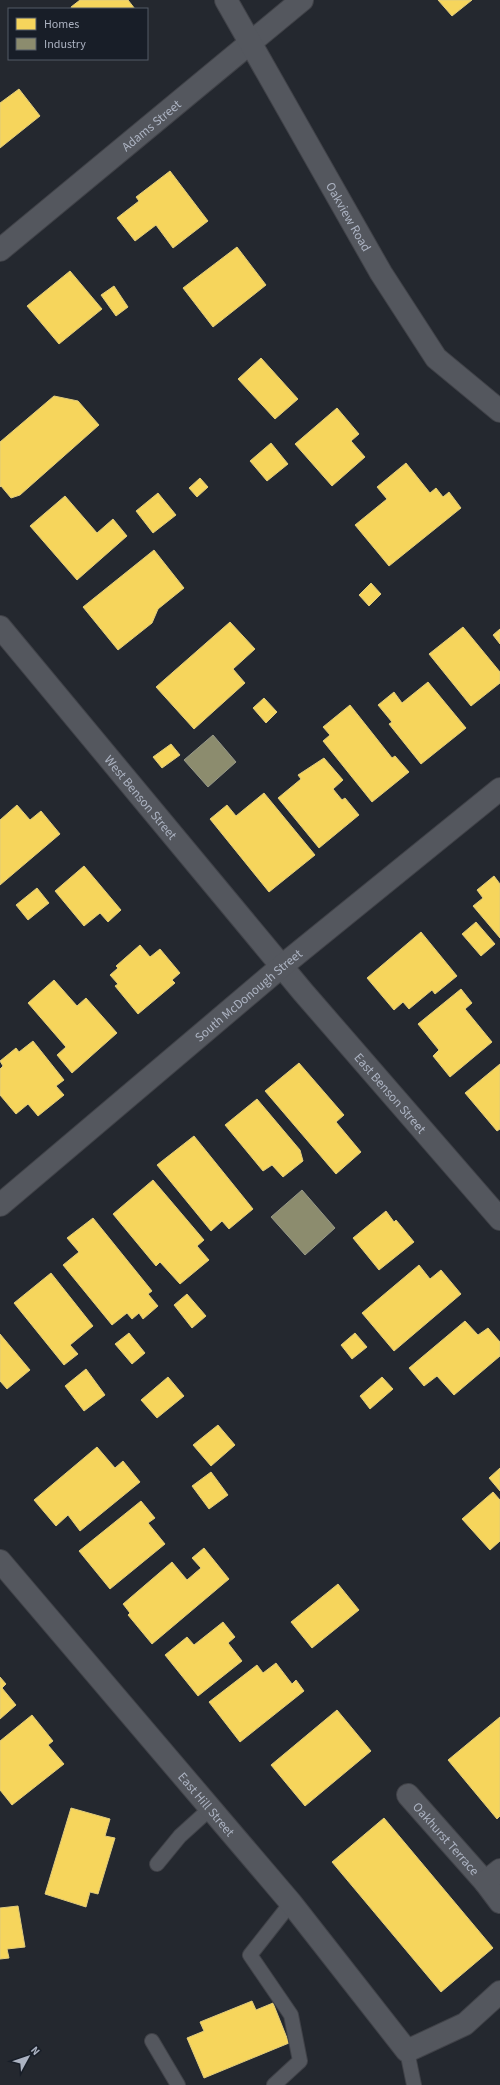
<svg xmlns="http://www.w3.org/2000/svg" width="500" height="2085" viewBox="0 0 500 2085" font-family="'Source Sans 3',sans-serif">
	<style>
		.homes { fill: #f6d55c; stroke: #e0cb7b }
		.industry { fill: #8c8c6e; stroke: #969887 }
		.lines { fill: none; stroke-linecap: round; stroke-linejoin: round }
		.service-casing { stroke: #404248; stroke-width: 16 }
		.minor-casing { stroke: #404248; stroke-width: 24 }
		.tertiary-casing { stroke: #404248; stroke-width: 24 }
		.service { stroke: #54575e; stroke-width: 14 }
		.minor { stroke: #54575e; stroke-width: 22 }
		.tertiary { stroke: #54575e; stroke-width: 22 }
		.labels { text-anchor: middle; stroke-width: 4; stroke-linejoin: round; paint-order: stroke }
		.street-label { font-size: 13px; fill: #acb3c2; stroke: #181e28 }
	</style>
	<rect width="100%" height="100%" fill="#24282f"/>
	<g class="homes">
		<path d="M80 0H128L135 9H72L71 7Z"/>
		<path d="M438 0H472L452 16Z"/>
		<path d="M19 89 40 116 0 148V103Z"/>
		<path d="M170 171 208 221 173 248 156 225 135 241 117 218 139 201 136 197Z"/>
		<path d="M237 247 266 285 213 327 183 288Z"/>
		<path d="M70 271 102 309 59 344 27 306Z"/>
		<path d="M114 286 128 307 116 316 101 295Z"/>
		<path d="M261 358 298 399 275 419 238 379Z"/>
		<path d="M54 396 78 401 99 425 20 495 11 498 1 486 0 487V442Z"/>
		<path d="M337 408 359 434 351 441 365 457 332 486 295 444Z"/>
		<path d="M271 443 288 464 267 481 250 461Z"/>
		<path d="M406 463 430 493 436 488 443 497 449 492 461 508 389 566 355 525 387 499 377 487Z"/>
		<path d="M200 478 208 487 197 497 189 488Z"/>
		<path d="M158 493 176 515 153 533 136 511Z"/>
		<path d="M65 496 97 533 113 519 127 536 77 580 30 526Z"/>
		<path d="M154 550 184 588 158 609 152 623 118 650 83 607Z"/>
		<path d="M371 583 381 594 369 606 359 595Z"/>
		<path d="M230 622 255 649 233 669 245 683 194 729 156 687Z"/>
		<path d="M463 627 500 672V683L471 706 429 654Z"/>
		<path d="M500 629V644L493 635Z"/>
		<path d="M428 682 466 728 421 764 389 724 392 722 378 705 394 692 402 703Z"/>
		<path d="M264 698 277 712 266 723 253 708Z"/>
		<path d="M350 705 392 758 395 756 409 772 372 802 323 741 330 735 323 727Z"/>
		<path d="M171 744 180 755 162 768 153 757Z"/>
		<path d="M324 758 343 780 333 789 342 800 345 798 359 815 319 848 278 798 301 779 298 775Z"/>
		<path d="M264 793 315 855 269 892 210 819 227 805 236 816Z"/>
		<path d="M17 805 30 820 41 811 60 834 0 885V820Z"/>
		<path d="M84 866 121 910 108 922 100 913 84 926 55 891Z"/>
		<path d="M494 876 500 884V938L473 906 483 898 477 890Z"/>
		<path d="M37 888 49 903 28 920 16 905Z"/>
		<path d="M476 922 495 944 481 956 462 934Z"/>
		<path d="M421 932 457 976 435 994 432 990 409 1009 403 1002 394 1010 367 978Z"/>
		<path d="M140 945 150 957 160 949 180 973 172 980 175 983 138 1014 115 986 118 984 110 975 118 968 116 966Z"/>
		<path d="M54 980 77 1006 86 998 117 1033 72 1073 57 1055 66 1047 28 1003Z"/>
		<path d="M461 989 472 1003 465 1009 492 1042 450 1077 433 1056 439 1050 418 1024Z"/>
		<path d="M33 1041 64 1080 56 1086 64 1095 38 1116 28 1104 16 1114 0 1095V1069L3 1066 0 1061 16 1048 19 1052Z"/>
		<path d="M299 1063 344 1115 336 1122 361 1152 336 1174 265 1091Z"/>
		<path d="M500 1064V1129L497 1131 465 1093Z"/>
		<path d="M257 1099 300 1150 303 1161 283 1177 272 1165 263 1171 225 1125Z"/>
		<path d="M194 1136 253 1209 229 1229 222 1221 211 1231 157 1165Z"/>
		<path d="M153 1180 204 1240 197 1246 209 1260 180 1284 160 1262 156 1266 113 1214Z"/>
		<path d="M386 1211 394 1222 396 1220 414 1242 379 1270 353 1238Z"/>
		<path d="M93 1218 152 1291 148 1294 158 1306 143 1319 139 1313 132 1319 127 1313 112 1325 63 1265 79 1252 67 1238Z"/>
		<path d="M419 1265 430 1279 441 1270 461 1294 394 1351 362 1313Z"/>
		<path d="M51 1273 93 1326 70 1345 78 1354 64 1365 14 1303Z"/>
		<path d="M187 1294 206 1316 192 1328 174 1305Z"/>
		<path d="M465 1321 478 1335 488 1328 500 1342V1356L454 1395 437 1376 424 1386 409 1368Z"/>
		<path d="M129 1333 145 1353 132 1364 115 1344Z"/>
		<path d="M355 1333 367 1347 352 1359 341 1345Z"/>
		<path d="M0 1334 30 1370 7 1389 0 1381Z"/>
		<path d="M86 1369 105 1395 84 1411 65 1386Z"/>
		<path d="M168 1377 184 1396 157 1418 141 1400Z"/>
		<path d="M382 1377 393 1389 370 1409 360 1396Z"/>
		<path d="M218 1425 235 1445 211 1466 193 1445Z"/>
		<path d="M97 1447 115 1468 123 1461 140 1482 80 1531 68 1515 56 1526 34 1500Z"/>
		<path d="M500 1468V1491L489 1478Z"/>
		<path d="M211 1472 228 1495 209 1509 192 1486Z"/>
		<path d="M493 1492 500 1500V1541L490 1550 462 1519Z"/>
		<path d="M141 1501 155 1518 148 1523 165 1544 110 1589 79 1551Z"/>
		<path d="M204 1548 229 1579 152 1644 128 1615 130 1613 123 1604 172 1562 187 1580 201 1568 192 1558Z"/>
		<path d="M338 1584 359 1610 312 1648 291 1622Z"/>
		<path d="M223 1622 235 1637 228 1643 242 1661 198 1696 165 1655 187 1637 194 1645Z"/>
		<path d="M276 1663 292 1684 296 1680 304 1691 240 1742 209 1702 257 1665 263 1673Z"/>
		<path d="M0 1677 6 1684 2 1688 16 1705 0 1719Z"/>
		<path d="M337 1710 371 1751 305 1806 271 1765Z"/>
		<path d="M32 1715 53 1741 48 1745 64 1764 12 1805 0 1790V1741Z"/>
		<path d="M500 1717V1816L497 1819 448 1760Z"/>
		<path d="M71 1808 110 1819 105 1836 115 1838 98 1894 90 1892 86 1907 45 1894Z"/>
		<path d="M384 1818 493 1948 441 1992 332 1862Z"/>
		<path d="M18 1906 25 1947 7 1949 9 1958 0 1959V1908Z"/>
		<path d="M252 2001 256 2010 273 2003 289 2043 204 2078 187 2038 204 2031 200 2022Z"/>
	</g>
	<g class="industry">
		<path d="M213 735 236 762 208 787 184 760Z"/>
		<path d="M302 1190 335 1228 305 1255 271 1217Z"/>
	</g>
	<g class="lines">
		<g class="service-casing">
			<g id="service">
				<path d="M157 1864 180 1836 212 1807"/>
				<path d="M152 2041 178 2085"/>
				<path d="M407 2051 414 2085"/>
				<path d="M274 2085 300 2061 291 2015 250 1955 291 1903"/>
			</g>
		</g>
		<g class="minor-casing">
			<g id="minor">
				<path id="s1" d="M0 250 302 0"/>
				<path id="s2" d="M0 627 303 992 500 1219"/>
				<path id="s3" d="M0 1561 291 1903 407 2051 465 2024 500 1992"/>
				<path id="s4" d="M408 1795 485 1882"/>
				<path d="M500 1870 485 1882 500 1902"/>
			</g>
		</g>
		<g class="tertiary-casing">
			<g id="tertiary">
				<path id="s5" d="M226 0 381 273 436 358 500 411"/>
				<path id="s6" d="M0 1205 282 966 500 789"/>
			</g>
		</g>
		<use href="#service" class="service"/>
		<use href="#minor" class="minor"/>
		<use href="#tertiary" class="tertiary"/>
	</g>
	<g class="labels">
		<g class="street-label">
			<text dy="5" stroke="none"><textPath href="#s1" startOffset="196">Adams Street</textPath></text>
			<text dy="5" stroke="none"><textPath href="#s5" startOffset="249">Oakview Road</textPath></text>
			<text dy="5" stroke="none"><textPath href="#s2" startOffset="221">West Benson Street</textPath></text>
			<text dy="5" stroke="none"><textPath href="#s6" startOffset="325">South McDonough Street</textPath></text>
			<text dy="5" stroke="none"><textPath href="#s2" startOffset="608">East Benson Street</textPath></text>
			<text dy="5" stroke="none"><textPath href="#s3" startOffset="319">East Hill Street</textPath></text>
			<text dy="5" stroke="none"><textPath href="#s4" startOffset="58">Oakhurst Terrace</textPath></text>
		</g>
	</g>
	<rect x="8" y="8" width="140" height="52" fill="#181e28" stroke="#535a66"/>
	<rect x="16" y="18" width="20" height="12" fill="#f6d55c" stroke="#535a66"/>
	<text x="44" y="28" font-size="12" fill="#acb3c2">Homes</text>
	<rect x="16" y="38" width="20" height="12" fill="#8c8c6e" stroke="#535a66"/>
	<text x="44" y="48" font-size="12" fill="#acb3c2">Industry</text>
	<g transform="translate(28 2057) rotate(50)" stroke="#181e28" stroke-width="3" paint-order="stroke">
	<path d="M0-3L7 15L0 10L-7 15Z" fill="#acb3c2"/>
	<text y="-6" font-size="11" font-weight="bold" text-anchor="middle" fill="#acb3c2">N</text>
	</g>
</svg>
